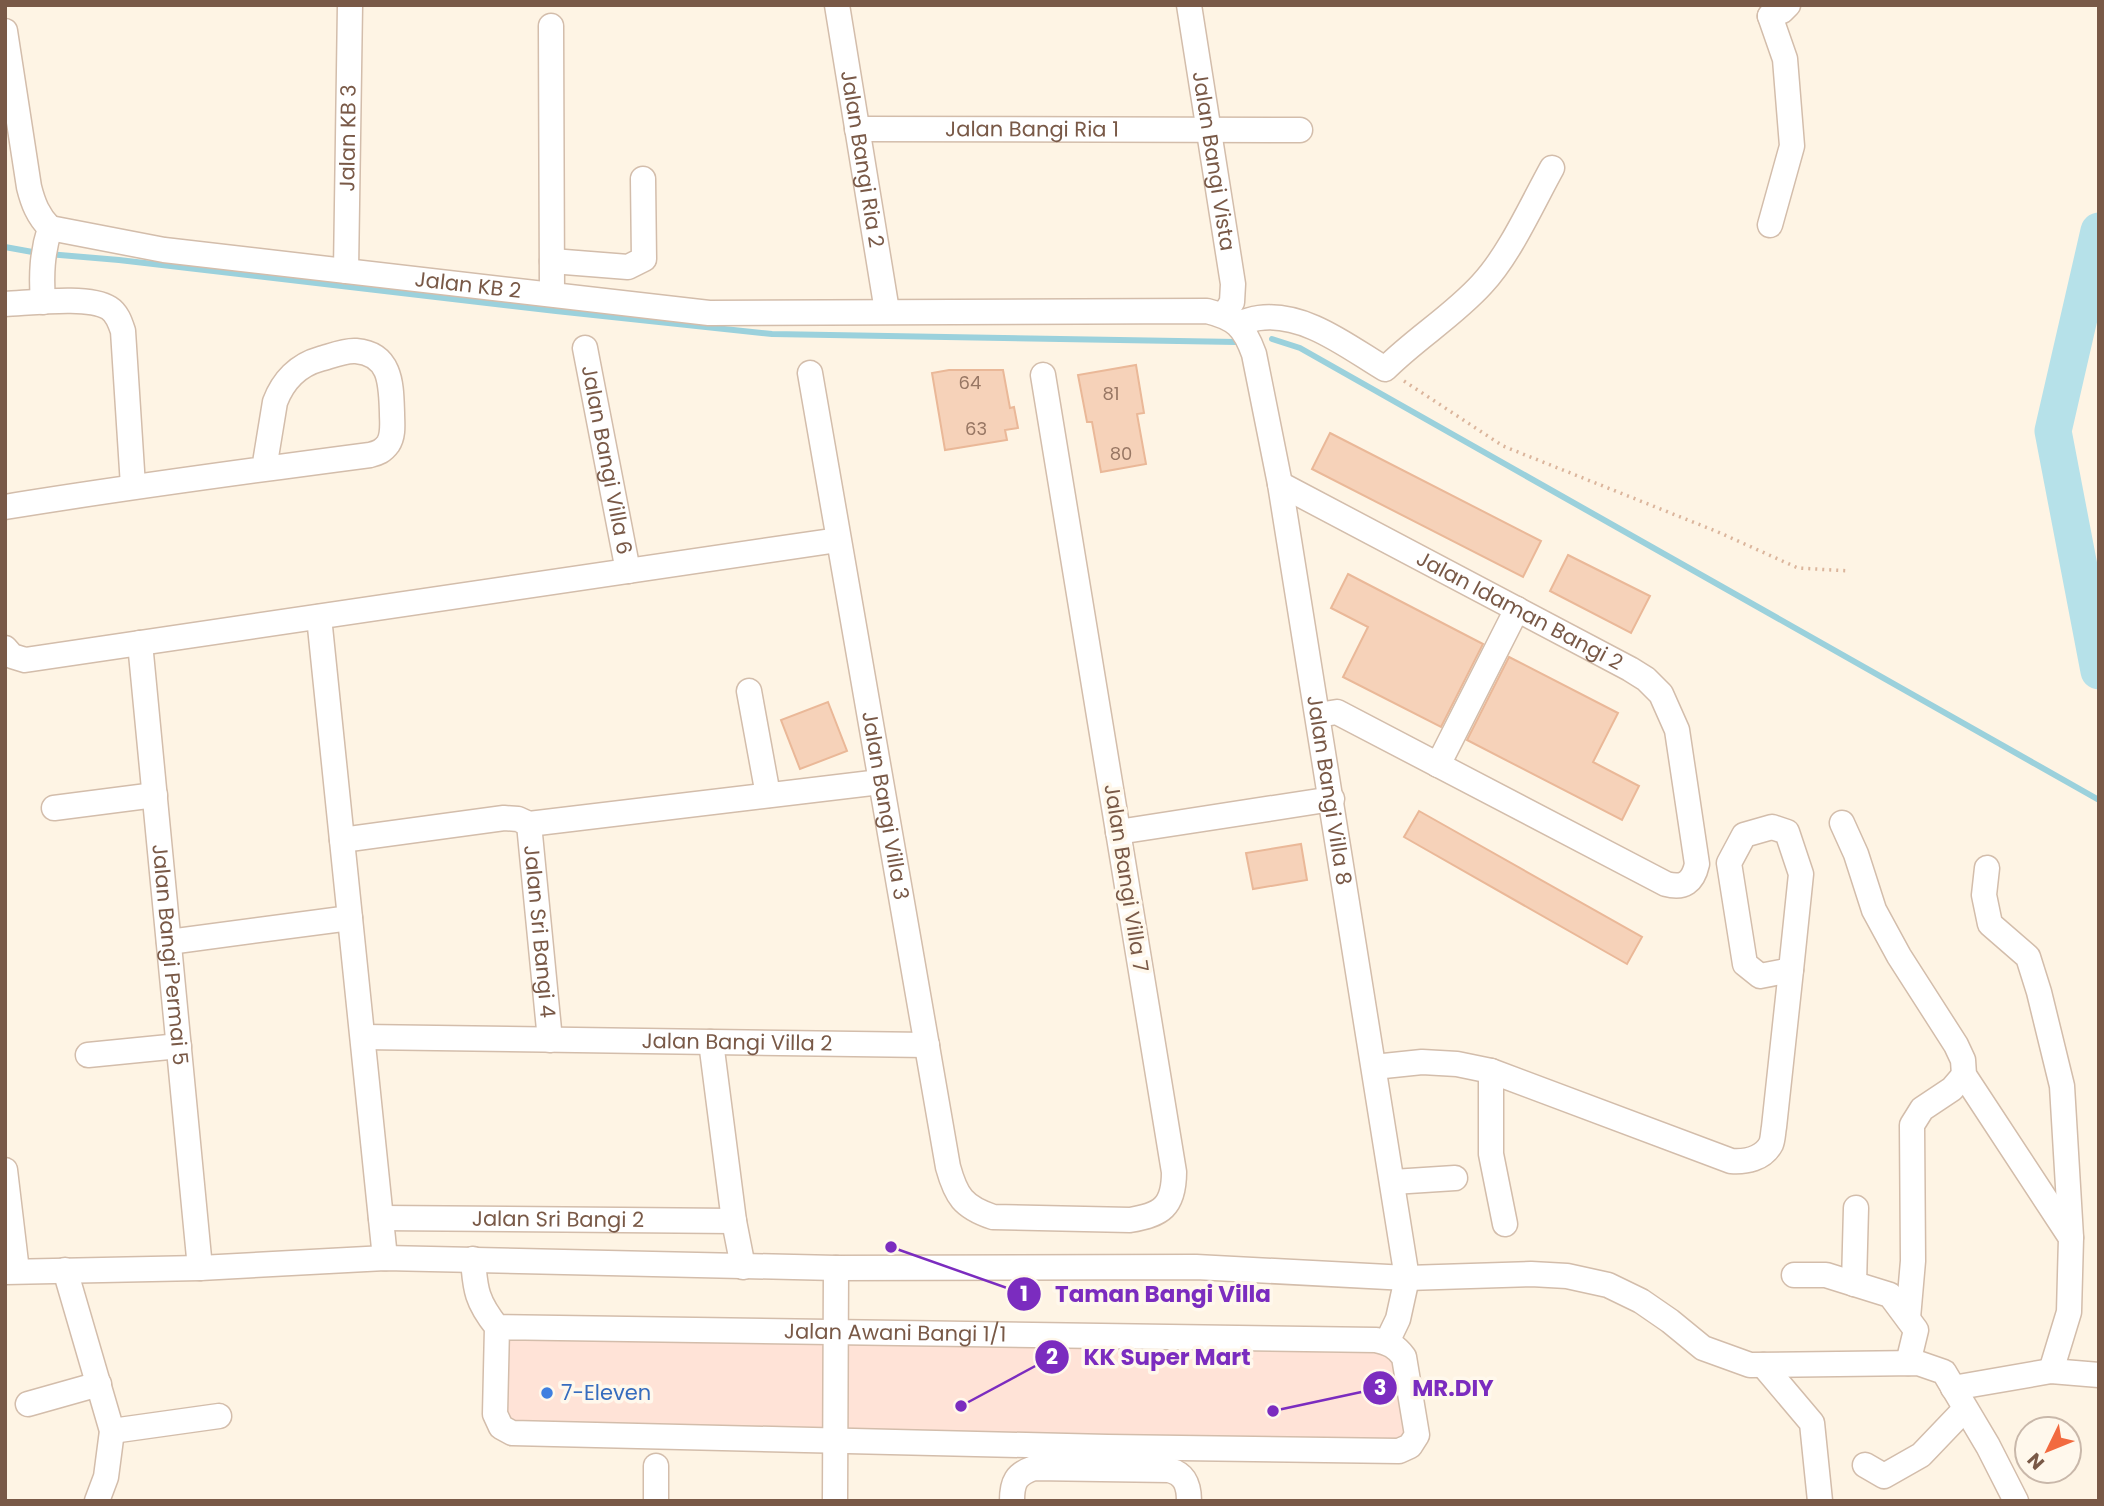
<svg xmlns="http://www.w3.org/2000/svg" width="2104" height="1506" viewBox="0 0 2104 1506" font-family="Poppins,sans-serif">
	<style>
		.commercial { fill: #ffe3d7 }
		.lines { fill: none; stroke-linecap: round; stroke-linejoin: round }
		.stream { stroke: #9bd1dc; stroke-width: 6 }
		.river { stroke: #b6e1e9; stroke-width: 37 }
		.building { fill: #f6d2b9; stroke: #eab898; stroke-width: 2 }
		.minor-casing { stroke: #d3bdab; stroke-width: 27 }
		.path { stroke: #dbb59c; stroke-width: 3.5; stroke-dasharray: 2 5; stroke-linecap: butt }
		.minor { stroke: #fff; stroke-width: 24 }
		.shop-dot { fill: #3f7fe0; stroke: #fff8ec; stroke-width: 2.5 }
		.labels { text-anchor: middle; stroke-width: 7; stroke-linejoin: round; paint-order: stroke }
		.number-label { font-size: 18px; fill: #987764 }
		.street-label { font-size: 21px; fill: #795947; stroke: #fff8ec }
		.shop-label { font-size: 21px; fill: #366cbe; stroke: #fff8ec; text-anchor: start }
		.leader { fill: none; stroke: #7b2cbf; stroke-width: 2.5 }
		.callout-dot { fill: #7b2cbf; stroke: #fff8ec; stroke-width: 2.5 }
		.mark-label { font-size: 21px; text-anchor: middle; font-weight: bold; fill: #fff }
		.callout-label { font-size: 23px; text-anchor: middle; font-weight: bold; fill: #7b2cbf; stroke: #fff8ec; stroke-width: 7; stroke-linejoin: round; paint-order: stroke }
	</style>
	<rect width="100%" height="100%" fill="#fef4e4"/>
	<path class="commercial" d="M502 1337 1376 1348 1392 1354 1406 1441 506 1422Z"/>
	<g class="lines">
		<g class="stream">
			<path d="M5 247 38 253"/>
			<path d="M48 254 119 260 556 311 772 334 1237 342"/>
			<path d="M1272 339 1300 348 2099 800"/>
		</g>
		<path class="river" d="M2099 231 2053 431 2099 671"/>
	</g>
	<g class="building">
		<path d="M1136 365 1144 413 1137 414 1146 464 1101 472 1092 422H1087L1078 375Z"/>
		<path d="M949 370H1003L1010 408 1014 407 1018 428 1005 430 1007 440 945 450 932 373Z"/>
		<path d="M1330 433 1541 541 1523 577 1312 469Z"/>
		<path d="M1568 555 1650 596 1631 633 1550 591Z"/>
		<path d="M1348 574 1483 644 1441 727 1343 677 1368 627 1331 608Z"/>
		<path d="M1509 657 1618 713 1593 762 1639 786 1622 820 1467 740Z"/>
		<path d="M828 702 847 751 800 769 781 720Z"/>
		<path d="M1419 811 1642 937 1627 964 1404 837Z"/>
		<path d="M1301 844 1307 880 1253 889 1246 853Z"/>
	</g>
	<g class="lines">
		<g class="minor-casing">
			<g id="minor">
				<path id="s1" d="M837 5 887 311"/>
				<path id="s2" d="M1189 5 1233 284 1232 302 1224 315"/>
				<path d="M1770 16 1785 59 1792 146 1770 225"/>
				<path d="M1770 16 1782 11 1788 5"/>
				<path d="M551 26 552 294"/>
				<path d="M5 31 29 187C33 203 38 216 50 228 42 253 41 275 43 302"/>
				<path id="s3" d="M857 129 1300 130"/>
				<path id="s4" d="M50 228 164 250 709 313 1207 311C1235 318 1244 326 1254 354L1280 484 1407 1278 1398 1319 1387 1342"/>
				<path d="M552 261 628 267 644 259 643 179"/>
				<path id="s5" d="M346 271 350 5"/>
				<path d="M5 304C30 303 89 295 109 308 117 313 120 322 123 331L133 486"/>
				<path d="M1238 323C1244 322 1252 319 1259 318 1305 312 1348 347 1385 369 1416 338 1453 316 1482 284 1510 254 1532 204 1552 168"/>
				<path id="s6" d="M585 348 628 571"/>
				<path id="s7" d="M810 373 948 1167C956 1196 963 1207 993 1217L1130 1220C1161 1215 1174 1207 1174 1172L1043 375"/>
				<path id="s8" d="M1280 484 1630 669 1646 679 1661 694 1677 730 1697 864C1693 882 1684 889 1666 884L1337 712 1318 715"/>
				<path d="M5 507C127 487 248 471 370 455 378 453 383 451 388 444 394 435 392 423 392 413 391 386 392 354 356 351 345 350 331 356 320 359 298 365 283 381 275 402L264 469"/>
				<path d="M319 617 385 1258"/>
				<path id="s9" d="M140 643 200 1268"/>
				<path d="M5 648 12 656 25 660 838 540"/>
				<path d="M749 691 768 795"/>
				<path d="M1438 765 1517 609"/>
				<path d="M54 808 155 795"/>
				<path d="M1842 823 1856 854 1874 910 1899 956 1956 1045 1963 1060 1964 1075 2071 1238 2069 1312 2051 1371"/>
				<path id="s10" d="M529 824 550 1040"/>
				<path d="M1772 827 1787 832 1801 874 1791 970 1760 976 1745 964 1729 863 1744 835Z"/>
				<path d="M1118 832 1332 799"/>
				<path d="M342 840 504 818 518 819 529 824 880 782"/>
				<path d="M1987 868 1984 895 1990 924 2028 957 2039 992 2062 1086 2071 1237"/>
				<path d="M169 942 350 918"/>
				<path id="s11" d="M363 1037 927 1045"/>
				<path d="M711 1042 734 1221 743 1267"/>
				<path d="M88 1055 179 1046"/>
				<path d="M1374 1067 1422 1062 1457 1064 1491 1071 1731 1161C1746 1162 1763 1159 1771 1144 1773 1139 1773 1132 1774 1127L1791 970"/>
				<path d="M1491 1071V1154L1505 1224"/>
				<path d="M5 1170 17 1271"/>
				<path d="M1393 1182 1455 1178"/>
				<path id="s12" d="M381 1218 734 1221"/>
				<path id="s13" d="M473 1259C475 1290 477 1302 497 1327L1376 1340C1389 1343 1396 1346 1404 1357L1417 1435 1410 1446 1399 1451 1108 1447 512 1433 501 1427 495 1414 497 1327"/>
				<path d="M65 1270 112 1431 106 1477 97 1501"/>
				<path d="M5 1272 200 1268 385 1258 836 1268 1196 1267 1407 1278 1531 1274 1567 1276 1608 1285 1641 1301 1670 1321 1703 1348 1750 1365 1918 1363 1944 1372 1988 1446 2016 1501"/>
				<path d="M1794 1275H1826L1890 1295 1916 1330 1908 1363"/>
				<path d="M1854 1284 1856 1208"/>
				<path d="M1908 1318 1913 1261 1912 1125 1922 1109 1952 1089 1964 1075"/>
				<path d="M1763 1365 1812 1423 1820 1501"/>
				<path d="M1953 1388 2051 1371 2099 1375"/>
				<path d="M28 1404 99 1384"/>
				<path d="M112 1431 219 1416"/>
				<path d="M1865 1465 1884 1476 1921 1455 1965 1409"/>
				<path d="M656 1501V1466"/>
				<path d="M835 1501 836 1268"/>
				<path d="M1012 1501C1012 1482 1016 1474 1034 1468L1169 1470C1185 1474 1189 1485 1189 1501"/>
			</g>
		</g>
		<path class="path" d="M1404 381 1503 446 1718 532 1798 568 1850 571"/>
		<use href="#minor" class="minor"/>
	</g>
	<circle class="shop-dot" cx="547" cy="1393" r="7"/>
	<g class="labels">
		<g class="number-label">
			<text x="970" y="389">64</text>
			<text x="1111" y="400">81</text>
			<text x="976" y="435">63</text>
			<text x="1121" y="460">80</text>
		</g>
		<g class="street-label">
			<text dy="7" stroke="none"><textPath href="#s3" startOffset="175">Jalan Bangi Ria 1</textPath></text>
			<text dy="7" stroke="none"><textPath href="#s5" startOffset="133">Jalan KB 3</textPath></text>
			<text dy="7" stroke="none"><textPath href="#s1" startOffset="156">Jalan Bangi Ria 2</textPath></text>
			<text dy="7" stroke="none"><textPath href="#s2" startOffset="158">Jalan Bangi Vista</textPath></text>
			<text dy="7" stroke="none"><textPath href="#s4" startOffset="422">Jalan KB 2</textPath></text>
			<text dy="7" stroke="none"><textPath href="#s6" startOffset="114">Jalan Bangi Villa 6</textPath></text>
			<text dy="7" stroke="none"><textPath href="#s8" startOffset="271">Jalan Idaman Bangi 2</textPath></text>
			<text dy="7" stroke="none"><textPath href="#s4" startOffset="1673">Jalan Bangi Villa 8</textPath></text>
			<text dy="7" stroke="none"><textPath href="#s7" startOffset="439">Jalan Bangi Villa 3</textPath></text>
			<text transform="translate(1126 878) rotate(81)" y="7">Jalan Bangi Villa 7</text>
			<text dy="7" stroke="none"><textPath href="#s10" startOffset="108">Jalan Sri Bangi 4</textPath></text>
			<text dy="7" stroke="none"><textPath href="#s9" startOffset="313">Jalan Bangi Permai 5</textPath></text>
			<text dy="7" stroke="none"><textPath href="#s11" startOffset="374">Jalan Bangi Villa 2</textPath></text>
			<text dy="7" stroke="none"><textPath href="#s12" startOffset="177">Jalan Sri Bangi 2</textPath></text>
			<text dy="7" stroke="none"><textPath href="#s13" startOffset="472">Jalan Awani Bangi 1/1</textPath></text>
		</g>
		<g class="shop-label">
			<text x="561" y="1400">7-Eleven</text>
		</g>
	</g>
	<path class="leader" d="M891 1247L1024 1294M961 1406L1052 1357M1273 1411L1380 1388"/>
	<g class="callout-dot">
		<circle cx="891" cy="1247" r="7"/>
		<circle cx="961" cy="1406" r="7"/>
		<circle cx="1273" cy="1411" r="7"/>
		<circle cx="1024" cy="1294" r="18"/>
		<circle cx="1052" cy="1357" r="18"/>
		<circle cx="1380" cy="1388" r="18"/>
	</g>
	<g class="mark-label">
		<text x="1024" y="1301">1</text>
		<text x="1052" y="1364">2</text>
		<text x="1380" y="1395">3</text>
	</g>
	<g class="callout-label">
		<text x="1163" y="1302">Taman Bangi Villa</text>
		<text x="1167" y="1365">KK Super Mart</text>
		<text x="1453" y="1396">MR.DIY</text>
	</g>
	<rect width="2104" height="1506" fill="none" stroke="#795947" stroke-width="14"/>
	<g transform="translate(2048 1450) rotate(227)"><circle r="33" fill="#fff8ec" stroke="#c9b8aa" stroke-width="2"/>
	<path d="M0-5L12 26L0 18L-12 26Z" fill="#f26a3f"/>
	<text y="-10" font-size="19" font-weight="bold" text-anchor="middle" fill="#795947">N</text>
	</g>
</svg>
